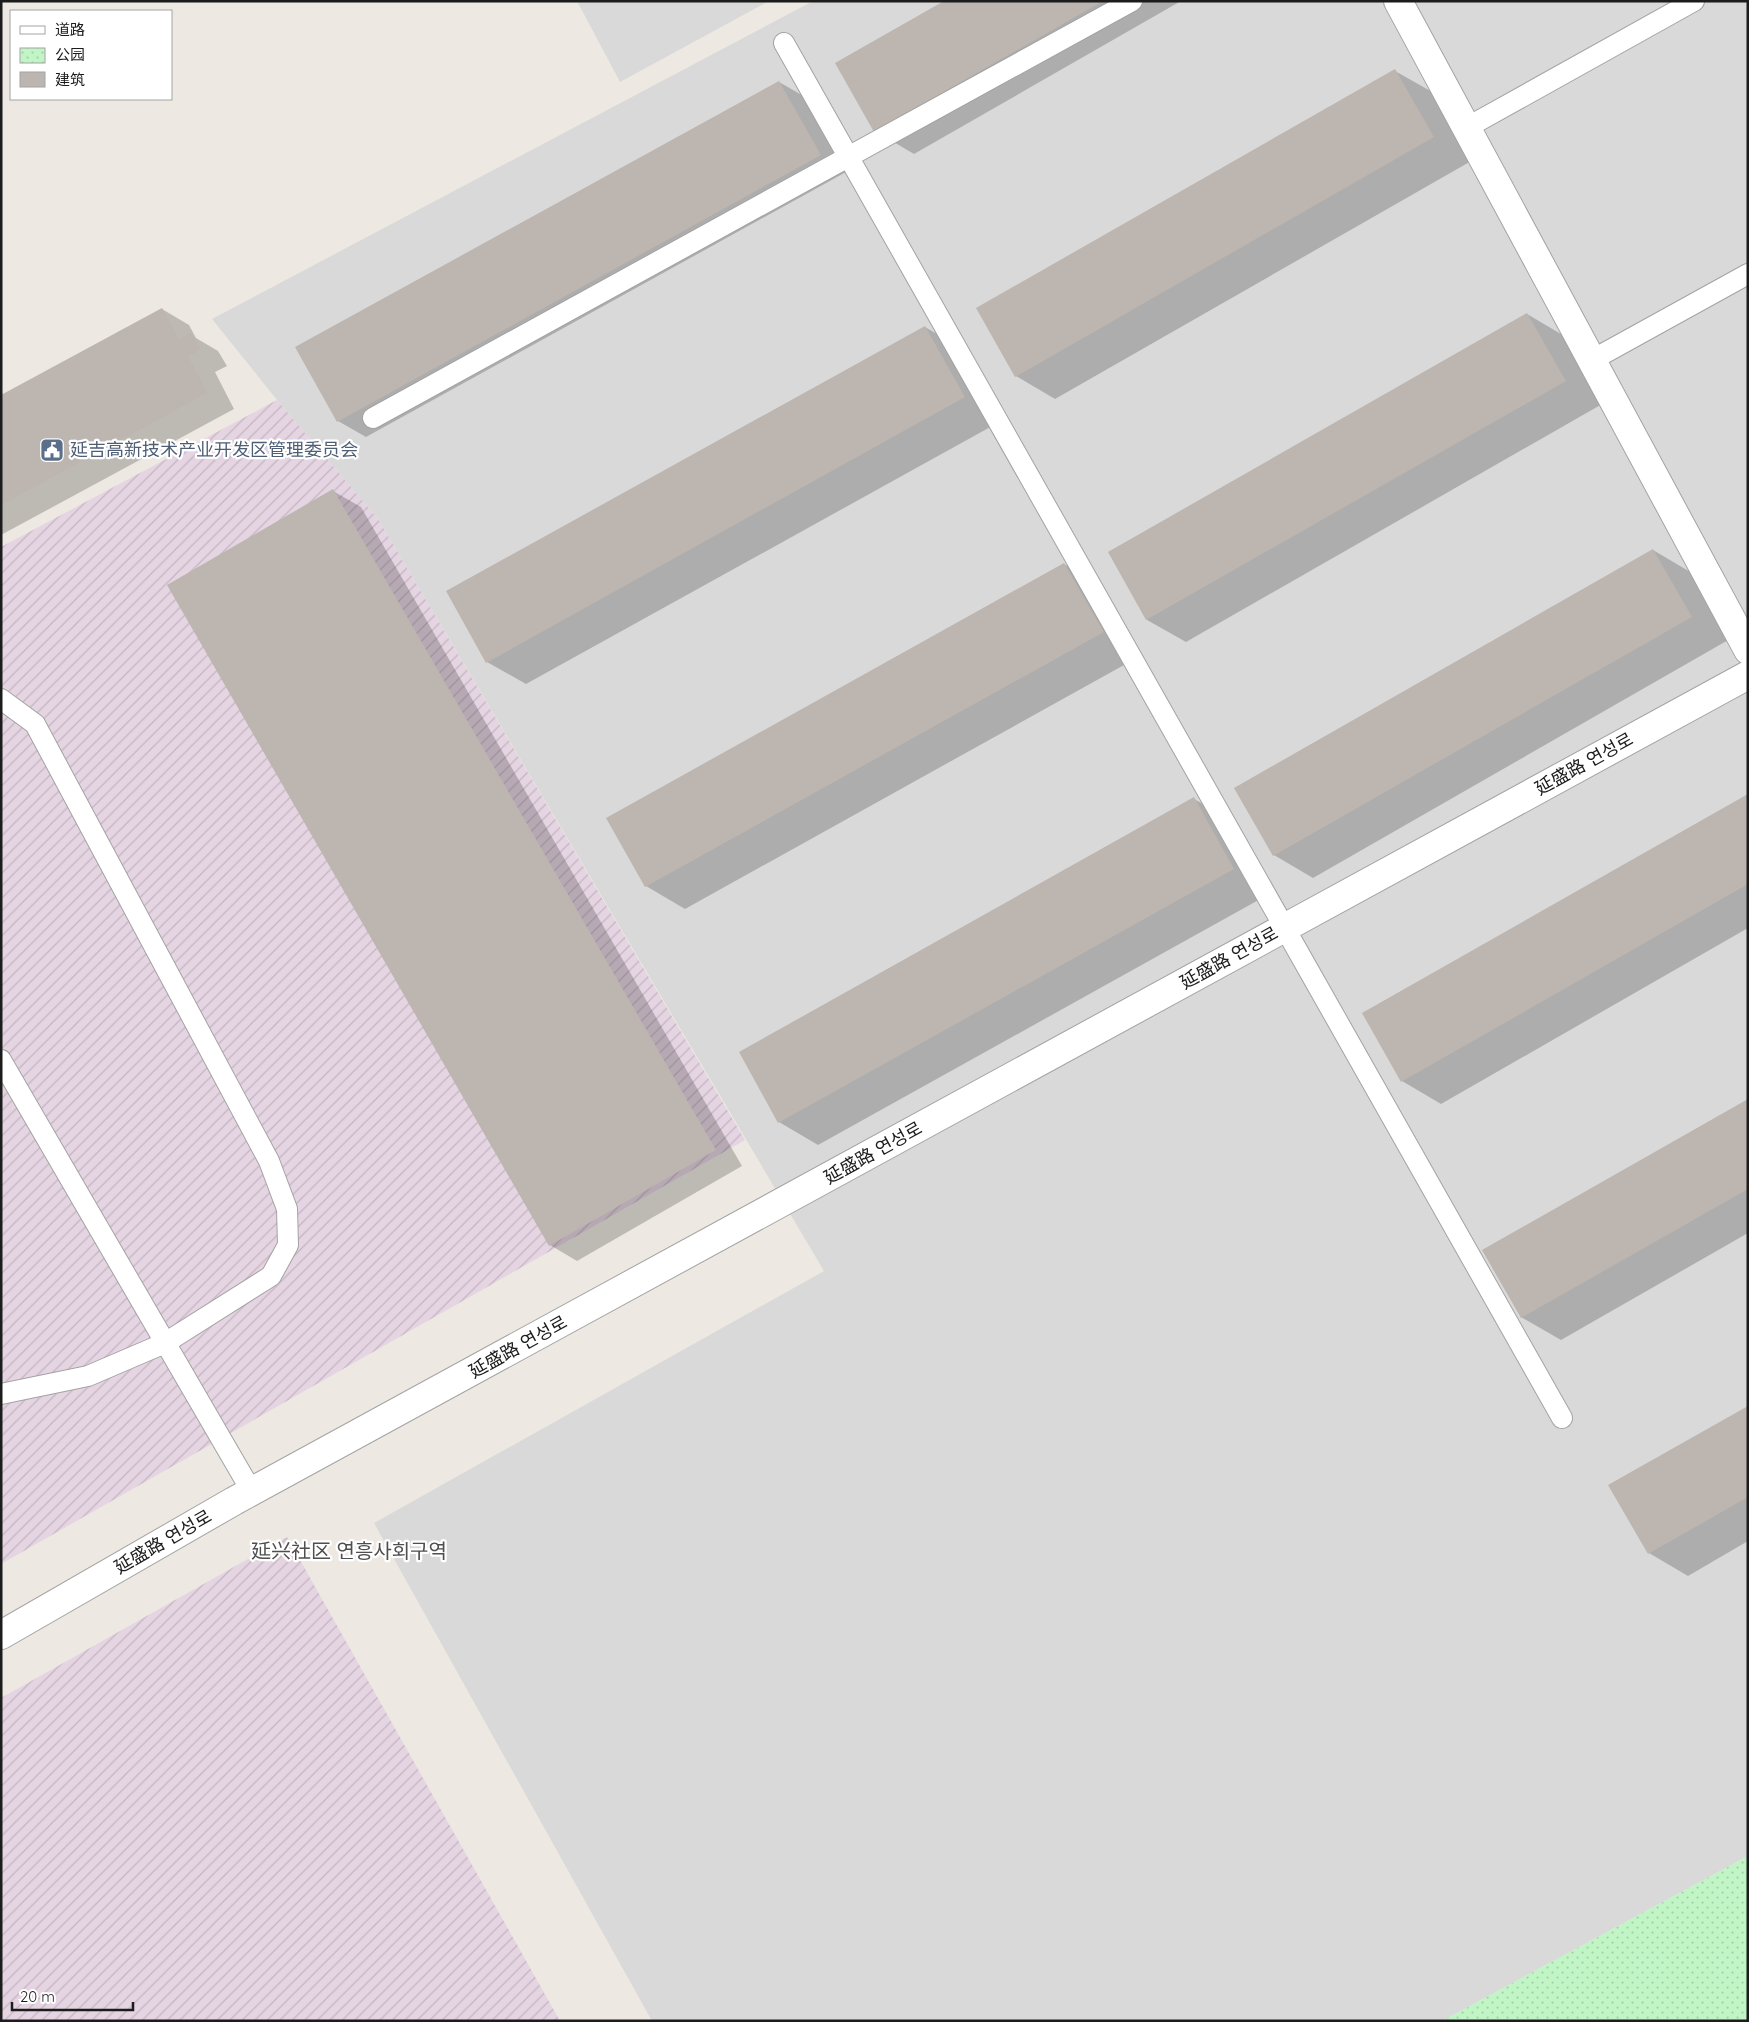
<svg xmlns="http://www.w3.org/2000/svg" width="1749" height="2022" viewBox="0 0 1749 2022" font-family="Quicksand,'Noto Sans SC','Noto Sans KR',sans-serif">
	<style>
		.residential { fill: #dad9d9 }
		.industrial { fill: url(#industrial-furrows) }
		.park { fill: url(#park-dots) }
		.shadow { fill: #0003 }
		.building { fill: #bdb5af }
		.lines { fill: none; stroke-linecap: round; stroke-linejoin: round }
		.service-casing { stroke: #a3a3a3; stroke-width: 22 }
		.minor-casing { stroke: #a3a3a3; stroke-width: 30 }
		.service { stroke: #fff; stroke-width: 20 }
		.minor { stroke: #fff; stroke-width: 28 }
		.labels { text-anchor: middle; stroke-width: 4.5; stroke-linejoin: round; paint-order: stroke }
		.service-label { font-size: 18px; fill: #4e5e75; stroke: #fff; text-anchor: start }
		.street-label { font-size: 18px; fill: #1c1c1c; stroke: #fff }
		.quarter-label { font-size: 20px; fill: #4f4f4f; stroke: #fff }
	</style>
	<defs>
		<pattern id="industrial-furrows" width="10" height="10" patternUnits="userSpaceOnUse" patternTransform="scale(1.25)"><rect width="10" height="10" fill="#e5d4e2"/><path d="M-1 1l2-2M0 10L10 0M9 11l2-2" fill="none" stroke="#c4b5c1"/></pattern>
		<pattern id="park-dots" width="8" height="8" patternUnits="userSpaceOnUse" patternTransform="scale(1.25)"><rect width="8" height="8" fill="#c1f5c6"/><path d="M2 2h.1M6 6h.1" fill="none" stroke="#a5d1aa" stroke-width="1.8" stroke-linecap="round"/></pattern>
	</defs>
	<rect width="100%" height="100%" fill="#ede9e2"/>
	<g class="residential">
		<path d="M577 1H769L620 82Z"/>
		<path d="M813 1H1748V1856L1442 2021H652L374 1523 824 1271 378 519 277 400 212 319Z"/>
	</g>
	<g class="industrial">
		<path d="M277 400 378 519 745 1140 1 1564V547Z"/>
		<path d="M287 1537 560 2021H1V1698Z"/>
	</g>
	<path class="park" d="M1748 1856V2021H1442Z"/>
	<g class="shadow">
		<path d="M946 1H1181L914 154 875 131Z"/>
		<path d="M1395 71 1434 93 1473 160 1055 399 1016 376Z"/>
		<path d="M779 82 807 98 848 171 366 437 338 421Z"/>
		<path d="M162 309 189 325 196 338 218 351 227 366 215 372 234 409 1 535V397Z"/>
		<path d="M1527 314 1566 337 1604 403 1186 642 1147 620 1109 552Z"/>
		<path d="M925 327 964 350 1003 420 526 684 487 662Z"/>
		<path d="M333 491 361 507 742 1166 577 1261 550 1245Z"/>
		<path d="M1653 550 1692 573 1730 639 1313 878 1274 855 1236 788Z"/>
		<path d="M1064 564 1103 587 1142 655 685 909 646 886Z"/>
		<path d="M1748 795V928L1441 1104 1402 1081Z"/>
		<path d="M1194 799 1233 821 1273 892 818 1145 779 1122Z"/>
		<path d="M1748 1100V1233L1561 1340 1521 1317Z"/>
		<path d="M1748 1408V1541L1688 1576 1649 1553Z"/>
	</g>
	<g class="building">
		<path d="M944 1H1103L874 132 835 63Z"/>
		<path d="M1395 69 1434 137 1015 377 976 308Z"/>
		<path d="M779 81 821 155 337 422 295 347Z"/>
		<path d="M162 308 179 339 191 333 200 350 188 356 207 393 1 505V395Z"/>
		<path d="M1527 313 1566 381 1146 620 1108 552Z"/>
		<path d="M925 326 965 397 486 663 446 591Z"/>
		<path d="M333 489 716 1150 549 1246 167 585Z"/>
		<path d="M1653 549 1692 617 1273 856 1234 788Z"/>
		<path d="M1064 563 1104 632 645 887 606 818Z"/>
		<path d="M1748 794V884L1401 1082 1362 1013Z"/>
		<path d="M1194 797 1234 869 778 1123 739 1052Z"/>
		<path d="M1748 1099V1189L1521 1318 1482 1250Z"/>
		<path d="M1748 1406V1497L1648 1554 1608 1485Z"/>
	</g>
	<g class="lines">
		<g class="service-casing">
			<g id="service">
				<path d="M784 43 1562 1418"/>
				<path d="M1466 128 1694 1"/>
				<path d="M1592 360 1748 274"/>
				<path d="M373 418 1132 1"/>
				<path d="M1 699 35 724 269 1161 287 1209 288 1245 271 1276 165 1343 88 1376 1 1394"/>
				<path d="M1 1060 252 1492"/>
			</g>
		</g>
		<g class="minor-casing">
			<g id="minor">
				<path d="M1398 1 1748 650"/>
				<path d="M1 1635 234 1501 1748 675"/>
			</g>
		</g>
		<use href="#service" class="service"/>
		<use href="#minor" class="minor"/>
	</g>
	<defs>
		<g id="civic-square" transform="scale(1.25)"><rect x="-9" y="-9" width="18" height="18" rx="4" fill="#5c6f8a" stroke="#fff"/><path d="M-.6-6.5H3V-4.5H.6V-3L4-1V1h2V6H-6V1h2V-1L-.6-3ZM-1.2 2.5V6h2.4V2.5Z" fill="#fff"/></g>
	</defs>
	<g fill-rule="evenodd">
		<use href="#civic-square" x="52" y="450"/>
	</g>
	<g class="labels">
		<g class="service-label">
			<text x="70" y="456">延吉高新技术产业开发区管理委员会</text>
		</g>
		<g class="street-label">
			<text transform="translate(1584 764) rotate(-29)" y="6">延盛路 연성로</text>
			<text transform="translate(1229 958) rotate(-29)" y="6">延盛路 연성로</text>
			<text transform="translate(873 1153) rotate(-29)" y="6">延盛路 연성로</text>
			<text transform="translate(518 1347) rotate(-29)" y="6">延盛路 연성로</text>
			<text transform="translate(163 1542) rotate(-30)" y="6">延盛路 연성로</text>
		</g>
		<g class="quarter-label">
			<text x="349" y="1558">延兴社区 연흥사회구역</text>
		</g>
	</g>
	<rect width="1749" height="2022" fill="none" stroke="#1c1c1c" stroke-width="5"/>
	<rect x="10" y="10" width="162" height="90" fill="#ffffff" stroke="#a4a4a4"/>
	<rect x="20" y="26" width="25" height="8" fill="#ffffff" stroke="#a4a4a4"/>
	<text x="55" y="35" font-size="15" fill="#1c1c1c">道路</text>
	<rect x="20" y="48" width="25" height="15" fill="url(#park-dots)" stroke="#a4a4a4"/>
	<text x="55" y="60" font-size="15" fill="#1c1c1c">公园</text>
	<rect x="20" y="72" width="25" height="15" fill="#bdb5af" stroke="#a4a4a4"/>
	<text x="55" y="85" font-size="15" fill="#1c1c1c">建筑</text>
	<path d="M12 2002v8h121v-8" fill="none" stroke="#1c1c1c" stroke-width="2.5"/>
	<text x="20" y="2002" font-size="15" fill="#1c1c1c" stroke="#ffffff" stroke-width="4" paint-order="stroke">20 m</text>
</svg>
